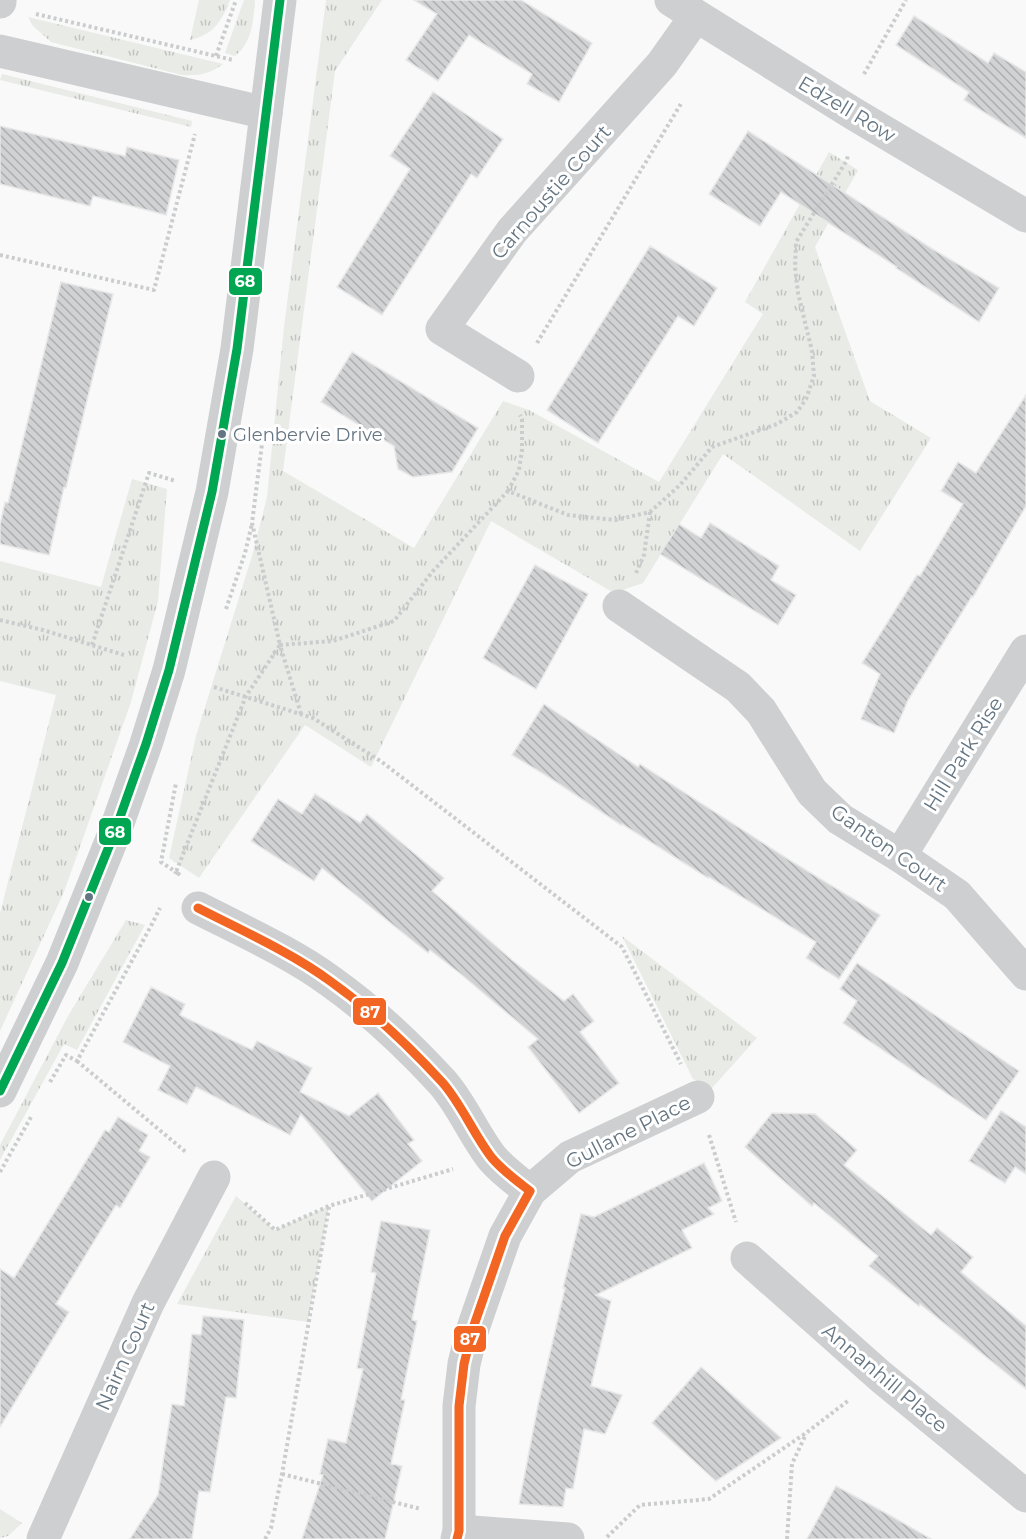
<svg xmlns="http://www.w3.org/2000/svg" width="1026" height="1539" viewBox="0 0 1026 1539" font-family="Montserrat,sans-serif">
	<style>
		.grass { fill: url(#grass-tufts) }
		.building { fill: url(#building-back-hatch); stroke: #e8e8e8; stroke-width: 1.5 }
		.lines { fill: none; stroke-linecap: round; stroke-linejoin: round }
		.path { stroke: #cbcccd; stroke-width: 4; stroke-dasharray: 3 3; stroke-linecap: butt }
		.minor { stroke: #cecfd0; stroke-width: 33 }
		.bus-1-casing { stroke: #fff; stroke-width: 14 }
		.bus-2-casing { stroke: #fff; stroke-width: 14 }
		.bus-1 { stroke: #00a651; stroke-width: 9 }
		.bus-2 { stroke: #f26522; stroke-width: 9 }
		.bus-dot { fill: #657683; stroke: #fff; stroke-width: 2 }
		.labels { text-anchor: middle; stroke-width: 6; stroke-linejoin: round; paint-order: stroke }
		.bus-label { font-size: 18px; fill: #657683; stroke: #fff; text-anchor: start }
		.street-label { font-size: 20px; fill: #657683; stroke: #fff }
		.line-badge { stroke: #fff; stroke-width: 2 }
		.badge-label { font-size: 16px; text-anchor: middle; font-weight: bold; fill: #fff }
	</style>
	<defs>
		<pattern id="grass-tufts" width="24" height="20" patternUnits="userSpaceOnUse" patternTransform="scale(1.5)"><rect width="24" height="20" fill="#e8ebe6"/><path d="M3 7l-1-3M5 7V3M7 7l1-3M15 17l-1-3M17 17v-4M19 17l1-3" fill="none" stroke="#c0c3c0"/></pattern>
		<pattern id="building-back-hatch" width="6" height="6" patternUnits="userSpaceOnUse" patternTransform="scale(1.5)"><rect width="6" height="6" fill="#d0d2d3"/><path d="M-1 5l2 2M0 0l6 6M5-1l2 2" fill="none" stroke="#acafb1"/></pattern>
	</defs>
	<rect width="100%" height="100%" fill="#f9f9f9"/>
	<g class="grass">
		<path d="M199 0H230C222 21 213 35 190 40Z"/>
		<path d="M244 0H255C253 21 253 41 235 56L225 53Z"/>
		<path d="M326 0H382L335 71 283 471 414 548 503 401 529 410 659 482 763 314 745 302 829 152 858 170 815 247 870 401 931 438 860 551 723 454 643 583 614 593 491 521 371 767 305 725 199 878 169 858 196 736 252 556 267 497 284 327Z"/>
		<path d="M28 17 223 64C210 74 198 76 182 75L51 42 33 26Z"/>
		<path d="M2 74 192 121 191 127 0 80Z"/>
		<path d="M132 479 167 489 158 601 131 702 64 892 0 1031V913L56 695 0 681V561L101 587Z"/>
		<path d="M126 920 145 925 77 1050 64 1044 0 1160V1145L68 1016Z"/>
		<path d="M622 936 757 1038 712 1088 693 1079Z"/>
		<path d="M236 1196 275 1230 329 1206 308 1322 177 1304Z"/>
		<path d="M0 1509 22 1523 8 1536 0 1538Z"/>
	</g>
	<g class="building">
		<path d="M414 0H521L592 43 559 102 527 84 532 74 469 35 438 81 406 60 437 14Z"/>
		<path d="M914 16 988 63 994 53 1026 72V138L964 100 969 92 896 45Z"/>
		<path d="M433 92 503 139 477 178 471 174 382 315 337 287 410 169 390 156Z"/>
		<path d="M0 126 125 156 127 147 179 160 166 215 93 196 90 206 0 184Z"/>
		<path d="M748 131 934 250 999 288 979 322 896 268 897 267 781 192 760 226 709 194Z"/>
		<path d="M650 246 717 288 694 326 678 316 598 443 547 410Z"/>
		<path d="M61 282 113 294 70 470 66 488 64 487 49 555 0 544V525L5 502 8 503Z"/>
		<path d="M352 352 478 428 452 472 413 477 398 469 394 446 321 402Z"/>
		<path d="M1026 395V506L973 597 972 596 908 700 894 733 861 719 880 674 862 663 917 575 920 576 963 504 941 491 958 462 976 473Z"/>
		<path d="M710 523 779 566 771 580 796 595 778 625 660 554 679 524 701 538Z"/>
		<path d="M535 565 588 594 536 689 483 658Z"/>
		<path d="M544 704 638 767 640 764 791 861 880 915 839 979 806 958 816 942 709 877 708 878 622 824 621 825 547 776 512 755Z"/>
		<path d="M315 794 360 823 367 814 444 878 432 891 512 960 564 1001 573 994 594 1021 580 1032 619 1083 579 1113 528 1047 538 1039 462 975 430 950 428 953 322 868 314 881 251 841 278 799 302 814Z"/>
		<path d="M857 963 1019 1071 986 1120 843 1023 857 1001 840 989Z"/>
		<path d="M151 987 185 1004 180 1015 252 1050 257 1041 312 1068 300 1092 349 1116 378 1093 414 1140 408 1144 422 1161 372 1201 301 1114 290 1135 196 1087 187 1104 158 1090 170 1066 123 1042Z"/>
		<path d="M1001 1111 1026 1127V1174L1015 1167 1005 1183 969 1161Z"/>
		<path d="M772 1113 815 1114 857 1150 844 1165 931 1235 937 1228 973 1257 961 1272 1026 1326V1389L920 1304 919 1306 869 1266 878 1256 814 1203 812 1206 745 1147Z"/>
		<path d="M118 1117 148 1135 139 1151 150 1157 120 1208 116 1205 56 1304 69 1312 0 1427V1269L14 1278 105 1130 109 1132Z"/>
		<path d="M704 1163 722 1201 708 1208 714 1214 682 1230 692 1248 596 1295 611 1301 591 1386 622 1395 605 1434 584 1429 573 1489 566 1488 563 1507 519 1504 538 1405 565 1288H563L581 1214 594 1217Z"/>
		<path d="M381 1221 430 1230 412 1320 417 1321 401 1400H405L391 1464 402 1466 385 1539H302L323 1475 320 1474 328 1439 346 1443 363 1369 357 1368 376 1273 371 1272Z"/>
		<path d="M203 1316 244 1320 236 1398 226 1397 210 1492 199 1491 192 1539H130L158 1495 172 1404 184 1406 192 1334 201 1335Z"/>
		<path d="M701 1367 781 1438 716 1481 652 1423Z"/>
		<path d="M836 1486 891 1516 931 1539H807Z"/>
	</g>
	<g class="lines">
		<g class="path">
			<path d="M36 14 233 60"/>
			<path d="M216 56 236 0"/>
			<path d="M864 74 906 0"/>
			<path d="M0 255 154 290 195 134"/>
			<path d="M537 343 682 102"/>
			<path d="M508 491 519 470 522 450V419L520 415"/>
			<path d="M636 573 644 555 650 512"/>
			<path d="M226 609 245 553 252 524"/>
			<path d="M0 620 43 630 124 655"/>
			<path d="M92 645 149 473 176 481"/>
			<path d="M214 687 313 718 382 762 622 947 681 1064"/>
			<path d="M301 714 280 645 333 641 394 621 433 571 508 491 568 515 615 520 650 512 680 485 712 447 777 424 797 412 806 399 814 376 812 351 798 293 795 267 796 242 847 160 848 154"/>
			<path d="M175 874 176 872 161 862 176 783"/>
			<path d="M180 875 176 872 246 696 280 645 252 523 262 444"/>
			<path d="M77 1061 187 1153"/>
			<path d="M50 1082 66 1055 77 1061 151 926 160 908"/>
			<path d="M709 1135 736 1222"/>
			<path d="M0 1172 31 1117"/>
			<path d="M245 1203 275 1230 329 1206 453 1169"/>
			<path d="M282 1474 421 1509"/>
			<path d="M607 1537 640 1505 709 1499 806 1433 849 1400"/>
			<path d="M265 1539 271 1528 282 1474 329 1207"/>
			<path d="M787 1539 792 1464 806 1434"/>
		</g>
		<g class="minor">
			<path d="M671 0 854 114 1026 216"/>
			<path d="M0 2V0"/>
			<path d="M0 51 266 113"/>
			<path d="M518 376 442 329 512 231 662 64 696 16"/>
			<path d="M619 606 738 687 761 711 812 792 840 819 900 856 957 895 1026 974"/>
			<path d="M900 856 1026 651"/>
			<path d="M198 908C241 930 292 953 330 981 371 1010 408 1045 442 1082 461 1103 474 1135 492 1158 503 1171 517 1181 530 1191L505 1236 472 1331 464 1364 459 1406V1531L457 1539"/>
			<path d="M0 1091 62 963 114 834 146 744 169 670 212 492 237 349 280 0"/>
			<path d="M530 1191 570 1157 698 1097"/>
			<path d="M747 1258 880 1376 1026 1496"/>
			<path d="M459 1531 568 1539"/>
			<path d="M43 1539 148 1303 214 1177"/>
		</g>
		<g class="bus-1-casing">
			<path id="bus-1" d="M0 1091 62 963 114 834 146 744 169 670 212 492 237 349 280 0"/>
		</g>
		<g class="bus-2-casing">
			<path id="bus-2" d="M198 908C241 930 292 953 330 981 371 1010 408 1045 442 1082 461 1103 474 1135 492 1158 503 1171 517 1181 530 1191L505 1236 472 1331 464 1364 459 1406V1531L457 1539"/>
		</g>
		<use href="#bus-1" class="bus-1"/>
		<use href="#bus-2" class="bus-2"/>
	</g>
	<g class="bus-dot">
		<circle cx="222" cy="434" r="5"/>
		<circle cx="89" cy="897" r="5"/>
	</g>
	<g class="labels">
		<g class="bus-label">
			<text x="233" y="441">Glenbervie Drive</text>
		</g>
		<g class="street-label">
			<text transform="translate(847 109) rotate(31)" y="7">Edzell Row</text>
			<text transform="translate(551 192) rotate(-49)" y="7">Carnoustie Court</text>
			<text transform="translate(963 754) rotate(-58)" y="7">Hill Park Rise</text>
			<text transform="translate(889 848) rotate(35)" y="7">Ganton Court</text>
			<text transform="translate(628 1132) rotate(-27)" y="7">Gullane Place</text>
			<text transform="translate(125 1356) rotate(-66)" y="7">Nairn Court</text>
			<text transform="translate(885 1378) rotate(40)" y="7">Annanhill Place</text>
		</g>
	</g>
	<g class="line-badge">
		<rect x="228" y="267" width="35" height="29" rx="6" fill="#00a651"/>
		<rect x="98" y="817" width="34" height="29" rx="6" fill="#00a651"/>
		<rect x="352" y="997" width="35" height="29" rx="6" fill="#f26522"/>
		<rect x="453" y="1325" width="34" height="28" rx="6" fill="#f26522"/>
	</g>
	<g class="badge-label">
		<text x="245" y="287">68</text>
		<text x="115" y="838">68</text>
		<text x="370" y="1018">87</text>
		<text x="470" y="1345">87</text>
	</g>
</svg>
